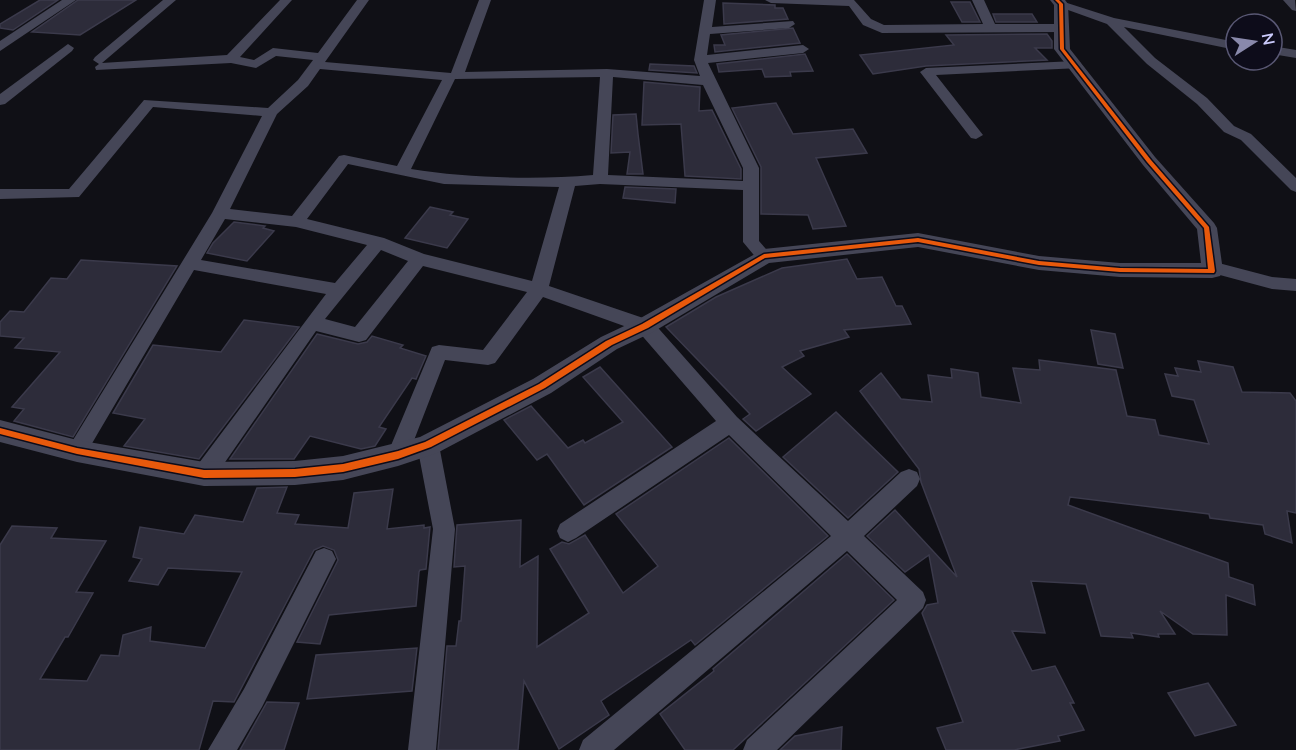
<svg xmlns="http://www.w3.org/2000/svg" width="1296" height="750" viewBox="0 0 1296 750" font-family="Mulish,sans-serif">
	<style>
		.building { fill: #2d2c3a; stroke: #3b3a4b; stroke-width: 1.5 }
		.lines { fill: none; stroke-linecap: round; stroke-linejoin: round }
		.minor { fill: #454657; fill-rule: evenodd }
		.tertiary { fill: #454657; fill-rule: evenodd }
		.cycleway-casing { stroke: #0d0c1a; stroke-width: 3 }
		.cycleway { fill: #e8590c; fill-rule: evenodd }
	</style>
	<rect width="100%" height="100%" fill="#101016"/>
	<g class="building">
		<path d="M40 0H58L13 30 0 28V24Z"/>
		<path d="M78 0H136L80 35 32 32Z"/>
		<path d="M951 2H970L980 22H962Z"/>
		<path d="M723 3 775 5V8H783L788 19 724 24Z"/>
		<path d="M993 14H1032L1037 22H996Z"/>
		<path d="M793 28 800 43 715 52 714 45H725L721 35Z"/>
		<path d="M1047 34 1052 41V48H1035L1047 60 926 66 873 74 860 55 954 45 946 35Z"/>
		<path d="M805 54 813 71 790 72 791 76 765 77 762 69 719 72 717 64Z"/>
		<path d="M650 64 694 66 697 73 649 70Z"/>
		<path d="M644 82 700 87 699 111 712 110 741 169V179L685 176 681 124 642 125Z"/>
		<path d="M776 103 793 134 853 129 867 153 816 158 846 226 813 229 808 215 761 214V167L732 108Z"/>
		<path d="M636 114 638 134 643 174H627L630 152 611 153 613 115Z"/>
		<path d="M625 187 676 189 675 203 623 198Z"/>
		<path d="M430 207 453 212 450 215 468 219 447 248 405 238Z"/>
		<path d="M234 222 265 226 263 228 274 231 247 261 207 253 213 243Z"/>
		<path d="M847 259 857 279 882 277 896 306H902L911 324 844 330 849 337 800 351 804 356 782 367 811 394 756 431 743 419 750 414 666 327 716 297 782 268Z"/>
		<path d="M81 260 177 266 73 437 14 421 24 409 12 407 60 352 15 348 24 338 0 336V322L10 311 24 312 51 278 67 279Z"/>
		<path d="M244 320 299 327 199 459 124 446 145 419 113 413 153 345 221 352Z"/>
		<path d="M1091 330 1115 334 1123 368 1098 364Z"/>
		<path d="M317 334 358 344 367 342 372 336 403 345 400 348 426 356 416 379 412 378 379 427 386 429 375 446 361 449 310 436 294 459H230Z"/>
		<path d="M1039 360 1116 370 1127 416 1155 420 1159 435 1209 444 1194 400 1172 396 1165 374 1178 376 1175 368 1201 372 1198 361 1233 367 1242 392 1290 393 1296 401V513L1287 511 1292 543 1265 534 1263 525 1210 518 1209 514 1070 497 1068 505 1228 563 1229 577 1253 585 1255 605 1226 595 1227 635 1193 634 1160 611 1175 634H1158L1159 637 1131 633 1133 638 1101 636 1086 584 1031 581 1045 633 1012 631 1032 671 1055 666 1074 703H1070L1084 730 1058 736 1060 741 1014 750H946L937 728 963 722 922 613 927 605 938 603 929 555 905 572 867 536 895 510 957 577 921 482 919 469 860 391 881 373 901 399 932 402 928 375 952 378 951 369 978 373 981 397 1021 403 1013 368 1040 370Z"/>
		<path d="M600 367 672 447 584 505 547 454 537 460 504 420 531 406 568 448 583 440 585 443 623 422 583 377Z"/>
		<path d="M836 412 898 472 848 518 783 457Z"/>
		<path d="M729 438 828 536 695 645 691 640 601 701 609 715 559 749 524 681 518 750H438L447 646H456L459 621H461L465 566 454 567 457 525 521 520 520 567 538 556 537 647 589 613 550 549 562 542 569 544 585 535 623 593 658 566 616 514Z"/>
		<path d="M287 487 277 513 299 515 295 524 348 528 354 493 393 489 387 529 424 525V528L430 527 426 569 420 570 419 572 416 606 329 615 320 644 297 642 338 560 334 550 323 546 314 550 234 702 213 701 199 750H0V545L12 526 57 528 51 538 106 541 76 592 93 593 68 637H65L40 679 87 681 101 655 119 656 123 635 151 627 150 641 205 648 242 572 168 568 158 585 129 581 142 559 133 557 140 527 184 534 195 515 243 522 257 488Z"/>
		<path d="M847 554 894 600 733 750H685L660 714 714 671 713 669Z"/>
		<path d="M417 648 412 691 307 699 316 655Z"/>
		<path d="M1208 683 1236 725 1195 736 1168 693Z"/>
		<path d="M267 702 299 703 284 750H240Z"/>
		<path d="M842 727 841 750H780L795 736Z"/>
	</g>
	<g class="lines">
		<g class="minor">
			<path d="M62 0H76L0 51V41Z"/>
			<path d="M163 0H176L102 63 227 55 280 0H292L240 57 254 60 273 48 318 53 357 0H369L325 62 451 73 479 0H491L465 72 607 69 700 76 694 60 704 0H716L712 27 793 21 795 24 789 28 710 34 707 55 803 45 809 49 803 53 708 63 759 168V241L772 256 770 260H758L743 242V190L600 184 575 186 549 286 652 321 737 417 848 521 901 472 909 469 917 472 920 479 917 486 864 536 923 592 926 600 923 608 777 750H743L747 740 897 600 847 551 614 750H579L583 740 831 536 729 435 576 538 568 542 560 538 557 531 560 524 716 421 638 331 543 297 495 363 488 365 445 360 406 461 398 464 390 461 387 455 432 347 439 345 483 350 527 292 423 266 366 340 359 342 316 331 212 481 204 483 196 481 193 474 196 467 326 294 194 270 84 457 77 460 70 457 66 451 70 445 212 213 262 116 153 107 79 197 0 199V189H69L144 100 268 108 298 80 313 60 276 56 256 68 231 63 96 70 95 67 99 64 93 60 95 57ZM320 69 442 80 397 166 344 155 339 156 292 216 230 209 277 114 308 86ZM600 77 593 175C536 180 467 178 411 169L455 79ZM613 77 703 85 743 168V181L608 175ZM348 164 444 184 559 187 532 281 424 254 384 238 307 219ZM225 219 296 227 367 245 335 283 201 260ZM381 250 408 261 355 327 325 319Z"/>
			<path d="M765 0H854L871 19 884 25 983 24 972 0H984L995 24H1061L1067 28 1061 32 882 33 863 25 849 6 771 3Z"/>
			<path d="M1283 0H1295L1296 11 1292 10Z"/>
			<path d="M1061 1 1114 18 1236 42V50L1124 27 1155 58 1207 98 1234 126 1251 134 1296 178V192L1291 190 1241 140 1224 132 1197 104 1147 64 1107 24 1057 6 1055 4Z"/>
			<path d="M68 44 74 48 72 51 5 104 0 105V94Z"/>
			<path d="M1272 46 1296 50V58L1272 54Z"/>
			<path d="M1075 61 1080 62 1081 65 1080 68 936 75 983 135 976 139 971 138 920 72 926 68Z"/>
			<path d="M1211 261 1272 277 1296 279V291L1272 289 1205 271 1202 267 1205 263Z"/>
			<path d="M428 436 435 439 439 445 455 529 436 750H408L433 529 417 445 421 439Z"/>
			<path d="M324 548 332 551 336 559 262 707 237 750H208L244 689 316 551Z"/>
		</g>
		<path class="tertiary" d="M1050 0H1065L1068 4 1070 49 1155 157 1214 223 1217 228 1223 271 1220 276 1212 278 1120 277 1039 270 918 247 769 263 653 332 617 349 551 393 437 453 398 466 343 480 295 485 204 486 77 462 0 442V420L77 440 204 462 295 461 343 456 420 437 533 379 601 337 637 320 764 249 918 233 1039 256 1120 263H1201L1197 229 1143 165 1054 49V5Z"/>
		<g class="cycleway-casing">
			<path id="cycleway" d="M1055 0H1059L1063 4 1064 49 1151 160 1209 227 1215 271 1214 273 1120 272 1039 265 918 242 765 258 648 328 612 345 545 388 431 447 398 459 343 472 295 477 204 478 77 454 0 434V428L77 448 204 470 295 469 343 464 398 451 425 442 539 384 606 341 642 324 764 254 918 238 1039 261 1120 268 1208 269 1204 228 1147 162 1060 49 1059 4Z"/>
		</g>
		<use href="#cycleway" class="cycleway"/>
	</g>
	<g transform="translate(1254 42) rotate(78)"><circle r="28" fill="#0d0c1a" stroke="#595874" stroke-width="1.5"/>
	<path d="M0-4.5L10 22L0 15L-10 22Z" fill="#8989ab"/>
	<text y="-9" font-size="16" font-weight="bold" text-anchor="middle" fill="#cacafb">N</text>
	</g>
</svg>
